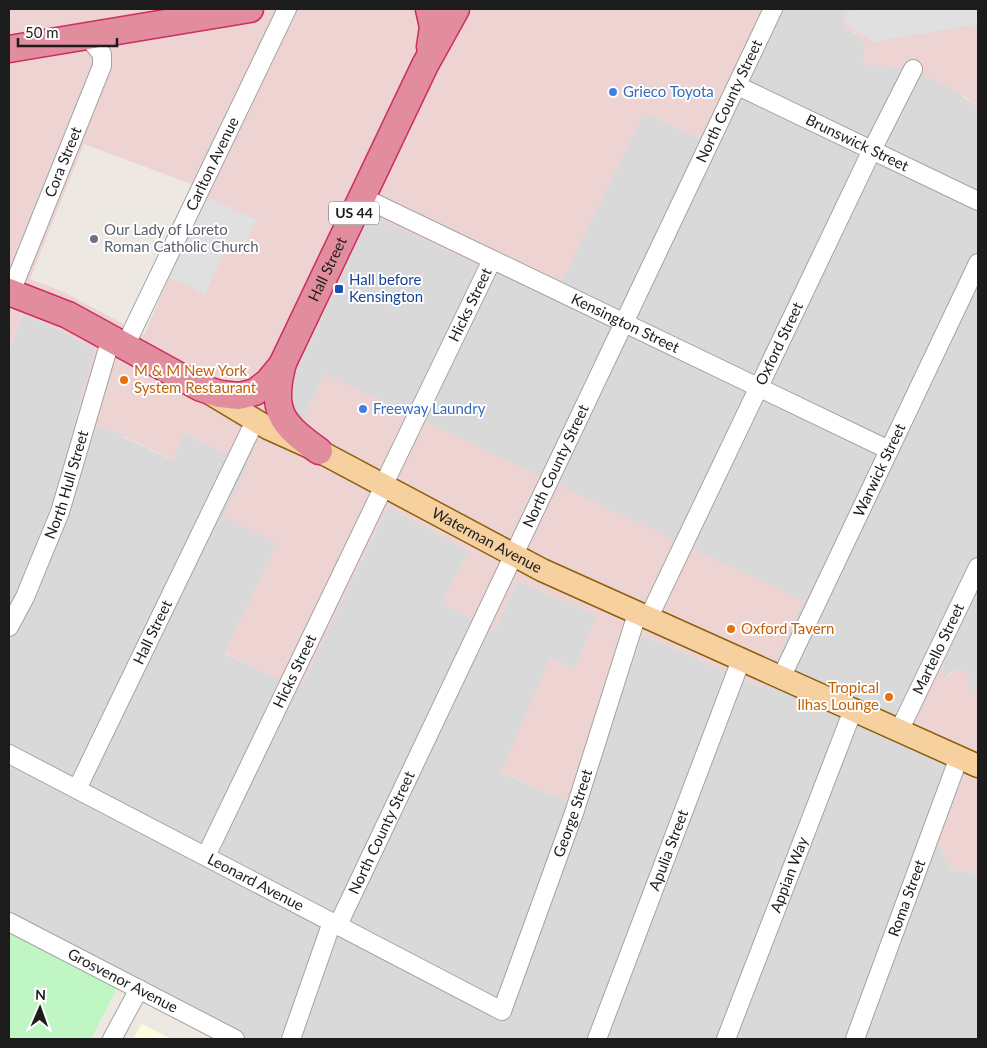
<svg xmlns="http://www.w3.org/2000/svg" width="987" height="1048" viewBox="0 0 987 1048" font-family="Lato,sans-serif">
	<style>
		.residential { fill: #dad9d9 }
		.commercial { fill: #edd3d2; fill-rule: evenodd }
		.education { fill: #fdfddb }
		.park { fill: #c0f6c4 }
		.parking { fill: #e0e0e0 }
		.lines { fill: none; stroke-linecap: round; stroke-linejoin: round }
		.minor-casing { stroke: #a3a3a3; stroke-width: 20 }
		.major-casing { stroke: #8c6008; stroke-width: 25 }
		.highway-casing { stroke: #cd2d64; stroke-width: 29 }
		.minor { stroke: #fff; stroke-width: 18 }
		.major { stroke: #f6d09e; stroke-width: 22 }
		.highway { stroke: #e18d9d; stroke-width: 26 }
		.shop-dot { fill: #3f7fe0; stroke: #fff; stroke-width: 2 }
		.worship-dot { fill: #6b7280; stroke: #fff; stroke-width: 2 }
		.transit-dot { fill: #1a4fb4; stroke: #fff; stroke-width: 2 }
		.food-dot { fill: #e8710a; stroke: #fff; stroke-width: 2 }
		.labels { text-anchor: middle; stroke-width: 4; stroke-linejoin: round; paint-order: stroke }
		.shield { fill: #fff; stroke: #606060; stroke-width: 1 }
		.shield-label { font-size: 14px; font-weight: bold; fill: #1c1c1c }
		.shop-label { font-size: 15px; fill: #366cbe; stroke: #fff; text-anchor: start }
		.street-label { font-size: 15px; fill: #1c1c1c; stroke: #fff }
		.worship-label { font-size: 15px; fill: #5b616d; stroke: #fff; text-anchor: start }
		.transit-label { font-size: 15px; fill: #164399; stroke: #fff; text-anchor: start }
		.food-label { font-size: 15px; fill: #c56008; stroke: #fff; text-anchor: start }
	</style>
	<rect width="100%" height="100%" fill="#ede9e2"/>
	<path class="residential" d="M762 9H848L843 18 844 28 962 87 963 97 978 107V691H970L953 671 945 678 942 671 944 661 952 643 908 710 957 760 930 835 940 846 946 861 952 869 978 874V1039H228L9 923V353L22 314 57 328 95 349 76 419 124 434 123 437 172 460 184 433 248 464 277 543 225 654 300 688 388 507 469 551 442 603 494 631 518 580 597 616 575 669 550 658 502 773 576 805 642 635 763 688 325 374 302 422 289 401 293 378 370 215 553 299 644 112 702 139Z"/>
	<g class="commercial">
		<path d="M9 9H762L702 139 644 112 553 300 370 215 290 383 291 407 302 422 325 374 804 601 763 688 642 635 576 805 501 772 550 658 575 669 597 616 518 580 494 631 442 603 469 551 388 507 300 689 225 653 277 543 223 517 248 464 184 433 173 460 123 436 124 434 76 419 95 349 57 328 22 314 9 353ZM84 144 207 190 144 335 64 292 30 279Z"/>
		<path d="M848 9H978V107L963 95 922 74 917 75 913 69 862 64 865 43 857 39 856 33 844 28 842 23Z"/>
		<path d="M941 643H953L944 661 942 671 946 678 957 669 968 673 970 691H978V874L953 869 946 861 940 846 929 835 957 760 903 718Z"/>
	</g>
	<path class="education" d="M142 1024 171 1039H133Z"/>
	<path class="park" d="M9 923 121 980 91 1039H9Z"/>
	<g class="parking">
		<path d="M850 9H978V24L874 42 844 22Z"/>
		<path d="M205 196 257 220 240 255 226 248 205 294 167 276Z"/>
	</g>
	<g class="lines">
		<g class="minor-casing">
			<g id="minor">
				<path id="s1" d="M738 86 978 201"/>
				<path id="s2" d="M362 197 889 450"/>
				<path id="s3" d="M11 292 102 66V54L87 36"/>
				<path id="s4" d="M125 346 287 9"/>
				<path id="s5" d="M383 486 492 260"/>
				<path id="s6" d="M648 619 872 150 913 69"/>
				<path id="s7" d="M9 627 25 597 60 512 111 338"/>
				<path id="s8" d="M781 678 978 263"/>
				<path id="s9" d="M899 731 978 567"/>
				<path id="s10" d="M9 754 502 1011 574 813 637 614"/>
				<path id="s11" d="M77 789 255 421"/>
				<path id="s12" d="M206 856 384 486"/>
				<path id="s13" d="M9 922 235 1039"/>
				<path id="s14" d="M338 925 773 9"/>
				<path d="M112 1039 139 989"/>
				<path d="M291 1039 332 922"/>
				<path id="s15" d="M597 1039 741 660"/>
				<path id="s16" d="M726 1039 853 710"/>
				<path id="s17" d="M855 1039 959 757"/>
			</g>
		</g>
		<g class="major-casing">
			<g id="major">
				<path id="s18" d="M208 392 268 428 319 451 542 570 978 766"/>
			</g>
		</g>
		<g class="highway-casing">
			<g id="highway">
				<path d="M429 9 433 27 430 47"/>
				<path d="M9 49 250 9"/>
				<path id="s19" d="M9 292 68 315 201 388 220 394 239 396 255 392 268 382 282 365 425 65 456 9"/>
				<path d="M283 363C270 411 281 424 319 451"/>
			</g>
		</g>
		<use href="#minor" class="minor"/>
		<use href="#major" class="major"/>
		<use href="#highway" class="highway"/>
	</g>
	<g class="shop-dot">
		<circle cx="613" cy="92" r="5"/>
		<circle cx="363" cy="409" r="5"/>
	</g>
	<circle class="worship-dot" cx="94" cy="239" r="5"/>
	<rect class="transit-dot" x="334" y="284" width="10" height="10" rx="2.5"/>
	<g class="food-dot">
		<circle cx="124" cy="380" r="5"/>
		<circle cx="731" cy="629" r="5"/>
		<circle cx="889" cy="697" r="5"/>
	</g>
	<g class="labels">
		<rect class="shield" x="329" y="201.5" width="50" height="23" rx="4"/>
		<g class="shield-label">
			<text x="354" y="218">US 44</text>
		</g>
		<g class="shop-label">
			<text x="623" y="97">Grieco Toyota</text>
			<text x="373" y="414">Freeway Laundry</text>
		</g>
		<g class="street-label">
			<text dy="5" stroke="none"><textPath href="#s14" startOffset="912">North County Street</textPath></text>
			<text dy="5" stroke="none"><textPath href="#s1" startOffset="132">Brunswick Street</textPath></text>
			<text dy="5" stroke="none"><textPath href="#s3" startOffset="140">Cora Street</textPath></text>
			<text dy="5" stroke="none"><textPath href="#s4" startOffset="202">Carlton Avenue</textPath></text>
			<text dy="5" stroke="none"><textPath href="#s19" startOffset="415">Hall Street</textPath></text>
			<text dy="5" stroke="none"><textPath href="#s5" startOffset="201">Hicks Street</textPath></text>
			<text dy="5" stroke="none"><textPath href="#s2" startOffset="292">Kensington Street</textPath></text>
			<text dy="5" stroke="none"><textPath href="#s6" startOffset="305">Oxford Street</textPath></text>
			<text dy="5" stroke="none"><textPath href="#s14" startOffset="508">North County Street</textPath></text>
			<text dy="5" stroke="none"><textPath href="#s8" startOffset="230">Warwick Street</textPath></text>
			<text dy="5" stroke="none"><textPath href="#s7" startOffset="154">North Hull Street</textPath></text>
			<text dy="5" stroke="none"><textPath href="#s18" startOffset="316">Waterman Avenue</textPath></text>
			<text dy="5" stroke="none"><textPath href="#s11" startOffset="174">Hall Street</textPath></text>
			<text dy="5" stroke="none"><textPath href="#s9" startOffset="91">Martello Street</textPath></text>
			<text dy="5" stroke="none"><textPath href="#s12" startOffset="205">Hicks Street</textPath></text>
			<text dy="5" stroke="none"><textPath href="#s10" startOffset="766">George Street</textPath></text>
			<text dy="5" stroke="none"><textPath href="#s14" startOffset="102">North County Street</textPath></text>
			<text dy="5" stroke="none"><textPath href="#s15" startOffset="202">Apulia Street</textPath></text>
			<text dy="5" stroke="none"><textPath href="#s16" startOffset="176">Appian Way</textPath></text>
			<text dy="5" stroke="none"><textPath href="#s10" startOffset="278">Leonard Avenue</textPath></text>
			<text dy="5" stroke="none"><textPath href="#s17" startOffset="150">Roma Street</textPath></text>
			<text dy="5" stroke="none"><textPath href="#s13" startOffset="128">Grosvenor Avenue</textPath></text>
		</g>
		<g class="worship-label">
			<text x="104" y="235">Our Lady of Loreto<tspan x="104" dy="17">Roman Catholic Church</tspan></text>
		</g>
		<g class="transit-label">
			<text x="349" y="285">Hall before<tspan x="349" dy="17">Kensington</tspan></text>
		</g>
		<g class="food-label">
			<text x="134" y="376">M &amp; M New York<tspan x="134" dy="17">System Restaurant</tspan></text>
			<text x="741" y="634">Oxford Tavern</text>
			<text x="879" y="693" text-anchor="end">Tropical<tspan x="879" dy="17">Ilhas Lounge</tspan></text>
		</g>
	</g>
	<rect width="987" height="1048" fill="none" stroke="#1c1c1c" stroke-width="20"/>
	<g transform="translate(40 1008) rotate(2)" stroke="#ffffff" stroke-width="4" paint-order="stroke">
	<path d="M0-4L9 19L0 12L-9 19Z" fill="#1c1c1c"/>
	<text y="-8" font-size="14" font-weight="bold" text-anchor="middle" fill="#1c1c1c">N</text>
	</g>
	<path d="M18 38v8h99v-8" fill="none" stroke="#1c1c1c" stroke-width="2.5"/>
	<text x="25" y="38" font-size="15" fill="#1c1c1c" stroke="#ffffff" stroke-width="4" paint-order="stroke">50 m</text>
</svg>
